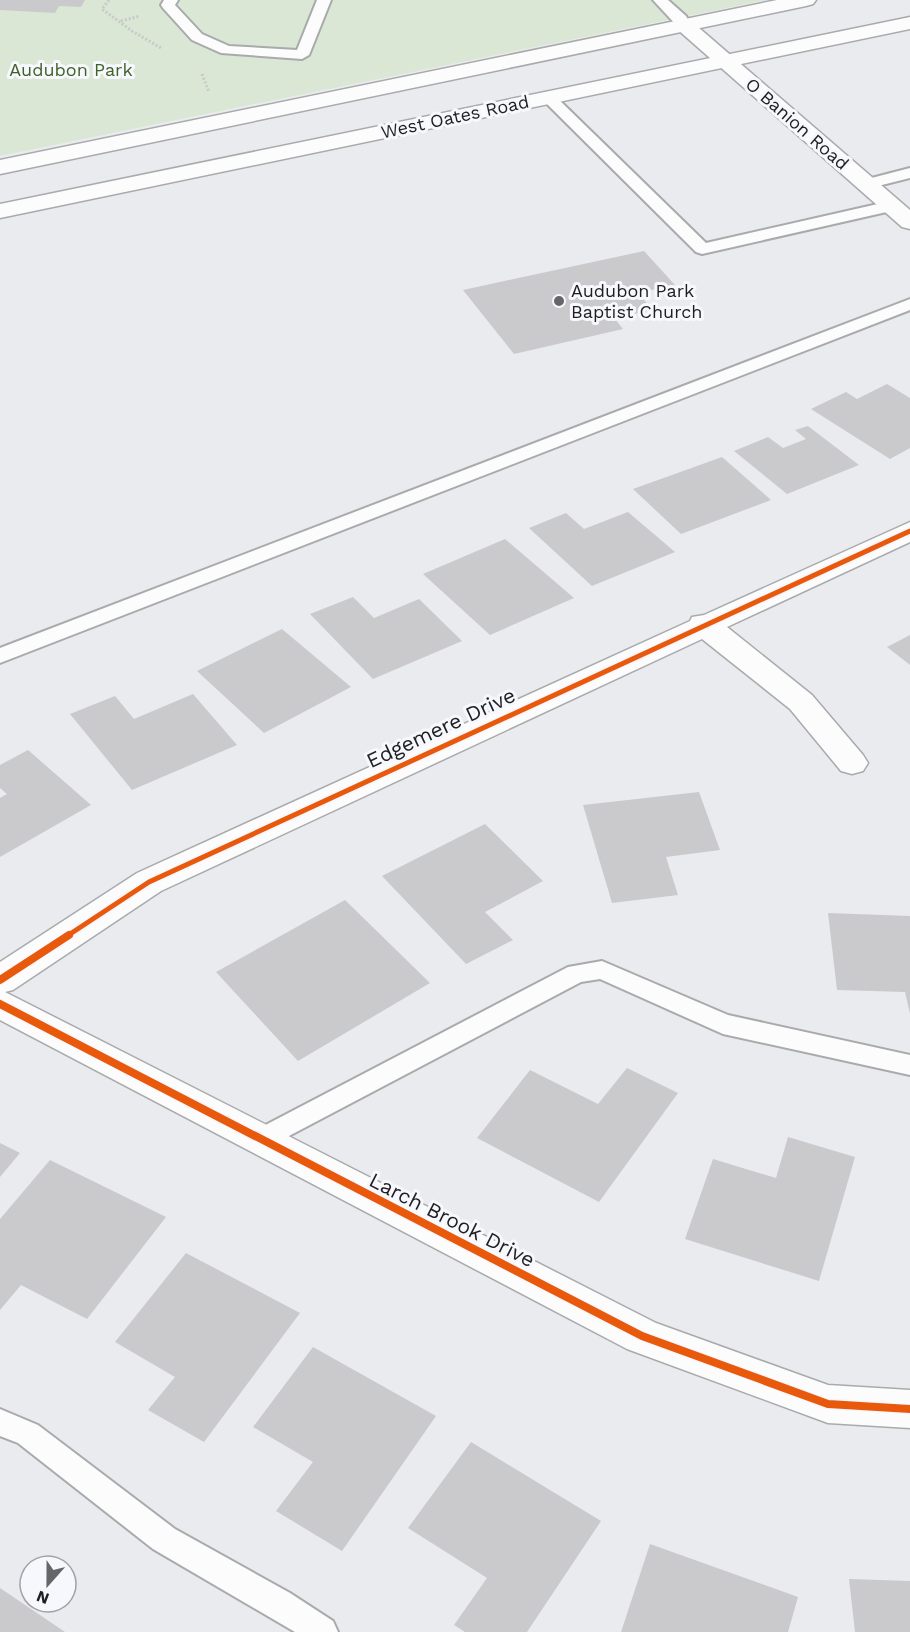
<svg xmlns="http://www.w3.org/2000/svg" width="910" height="1632" viewBox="0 0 910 1632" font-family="'Work Sans',sans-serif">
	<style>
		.green { fill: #dae7d4 }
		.building { fill: #cacacd }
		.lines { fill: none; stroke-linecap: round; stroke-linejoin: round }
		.service-casing { stroke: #a9aaac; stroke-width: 4 }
		.minor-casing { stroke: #a9aaac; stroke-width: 3 }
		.tertiary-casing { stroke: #a9aaac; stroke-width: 3 }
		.secondary-casing { stroke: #a9aaac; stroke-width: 3 }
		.path { stroke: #c9c9c9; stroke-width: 3; stroke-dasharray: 2 2; stroke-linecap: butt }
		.service { fill: #fcfcfd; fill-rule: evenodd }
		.minor { fill: #fcfcfd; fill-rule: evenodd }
		.tertiary { fill: #fcfcfd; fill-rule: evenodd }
		.secondary { fill: #fcfcfd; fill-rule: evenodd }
		.cycleway-far1-casing { stroke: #f7f7fe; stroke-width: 9 }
		.cycleway-casing { stroke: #f7f7fe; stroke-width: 11 }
		.cycleway-far1 { stroke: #e8590c; stroke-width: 5 }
		.cycleway { stroke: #e8590c; stroke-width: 8 }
		.poi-dot { fill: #666669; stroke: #f7f7fe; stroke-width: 2 }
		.labels { text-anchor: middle; stroke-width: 6; stroke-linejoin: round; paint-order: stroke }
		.far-park-label { font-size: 18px; fill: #416226; stroke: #f7f7fe }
		.far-street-label { font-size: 18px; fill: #1f1f21; stroke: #f7f7fe }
		.far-poi-label { font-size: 18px; fill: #1f1f21; stroke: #f7f7fe; text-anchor: start }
		.street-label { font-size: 21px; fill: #1f1f21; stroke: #f7f7fe }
	</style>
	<rect width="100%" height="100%" fill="#eaebef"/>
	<path class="green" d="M0 0H766L0 156Z"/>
	<g class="building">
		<path d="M0 0H85L81 7 59 6 55 13 0 10Z"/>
		<path d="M644 251 675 285 638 293 653 310 614 318 623 329 514 354 463 290Z"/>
		<path d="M887 384 910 398V448L890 459 811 409 846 392 857 399Z"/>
		<path d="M808 426 859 465 787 494 734 451 768 437 783 448 806 439 795 430Z"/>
		<path d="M722 457 771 500 681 534 633 489Z"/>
		<path d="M628 512 675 552 592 586 529 528 566 513 584 529Z"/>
		<path d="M505 539 574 598 490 635 423 574Z"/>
		<path d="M353 597 374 618 419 599 462 641 373 679 310 614Z"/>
		<path d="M282 629 351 687 264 733 197 671Z"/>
		<path d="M910 635V665L887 647Z"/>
		<path d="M193 694 237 745 132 790 70 714 115 696 134 719Z"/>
		<path d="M28 750 91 805 0 857V798L7 794 0 788V765Z"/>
		<path d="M699 792 720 850 666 857 678 895 612 903 583 805Z"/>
		<path d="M485 824 543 881 485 912 513 940 466 964 382 876Z"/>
		<path d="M345 900 430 983 298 1061 216 972Z"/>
		<path d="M828 913 910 916V1014L905 992 837 990Z"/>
		<path d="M627 1068 678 1093 599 1202 477 1138 530 1070 598 1104Z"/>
		<path d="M788 1137 855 1157 819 1281 685 1239 713 1159 776 1178Z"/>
		<path d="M0 1143 20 1153 0 1177Z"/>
		<path d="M50 1160 166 1217 87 1319 21 1285 0 1310V1219Z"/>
		<path d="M186 1253 300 1313 204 1442 148 1410 175 1377 115 1342Z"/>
		<path d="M313 1347 436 1416 342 1551 276 1511 313 1462 253 1427Z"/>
		<path d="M471 1442 601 1521 527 1632H465L454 1625 487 1578 408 1528Z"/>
		<path d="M650 1544 798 1597 788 1632H621Z"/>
		<path d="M849 1579 910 1581V1632H855Z"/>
		<path d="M0 1588 65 1632H0Z"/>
	</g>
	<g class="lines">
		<g class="service-casing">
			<g id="service">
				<path d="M164 0H178L175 5 202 34 229 46 297 50 317 0H331L309 55 302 59 221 53 192 40 163 8 161 5Z"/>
				<path d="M653 0H668L686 16 691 25 689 28H679Z"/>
				<path d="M549 94 554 95 706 243 891 201 899 206 891 211 702 254 696 252 544 101 542 98 544 95Z"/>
				<path d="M910 168V178L866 189 858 184 860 181Z"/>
				<path d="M910 299V310L0 663V648Z"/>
				<path d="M602 961 728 1015 910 1055V1075L723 1034 600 979 581 982 268 1147 259 1151 250 1147 246 1140 250 1133 568 967Z"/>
				<path d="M0 1409 38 1425 175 1529 290 1593 333 1621 338 1632H295L153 1549 18 1443 0 1436Z"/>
			</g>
		</g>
		<g class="minor-casing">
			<path id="minor" d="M910 522V542L727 627 812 695 863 755 868 763 863 771 852 774 841 771 790 709 702 639 161 891 13 990 5 992 656 1323 828 1385 910 1390V1428L828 1423 627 1349 0 1020V962L137 873 690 621 692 617 704 615Z"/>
		</g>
		<g class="tertiary-casing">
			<path id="tertiary" d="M684 19 691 21 910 210V229L902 227 677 29 674 25 677 21Z"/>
		</g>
		<g class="secondary-casing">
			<g id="secondary">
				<path d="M777 0H816L813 4 806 6 0 174V160Z"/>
				<path d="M910 17V29L0 218V204Z"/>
			</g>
		</g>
		<g class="path">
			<path d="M109 0 102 9 132 31 161 48"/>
			<path d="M121 21 140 16"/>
			<path d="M202 74 209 92"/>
		</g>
		<use href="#service" class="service"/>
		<use href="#minor" class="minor"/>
		<use href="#tertiary" class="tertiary"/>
		<use href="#secondary" class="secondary"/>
		<g class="cycleway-far1-casing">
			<path id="cycleway-far1" d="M67 936 149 882 910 531"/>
		</g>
		<g class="cycleway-casing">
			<g id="cycleway">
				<path d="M0 980 69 935"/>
				<path d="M0 1004 642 1336 828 1404 910 1409"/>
			</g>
		</g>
		<use href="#cycleway-far1" class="cycleway-far1"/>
		<use href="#cycleway" class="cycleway"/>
	</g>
	<circle class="poi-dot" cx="559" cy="301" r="6"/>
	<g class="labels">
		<g class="far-park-label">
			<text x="71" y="76">Audubon Park</text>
		</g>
		<g class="far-street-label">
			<text transform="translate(455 117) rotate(-12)" y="6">West Oates Road</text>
			<text transform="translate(797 124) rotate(41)" y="6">O Banion Road</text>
		</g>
		<g class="far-poi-label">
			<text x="571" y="297">Audubon Park<tspan x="571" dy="21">Baptist Church</tspan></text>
		</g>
		<g class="street-label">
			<text transform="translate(441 728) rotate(-25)" y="7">Edgemere Drive</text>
			<text transform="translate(452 1220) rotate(27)" y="7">Larch Brook Drive</text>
		</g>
	</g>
	<g transform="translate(48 1584) rotate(201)"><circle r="28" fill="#f7f7fe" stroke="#a1a1a6" stroke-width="1.5"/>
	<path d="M0-4.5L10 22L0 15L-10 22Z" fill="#666669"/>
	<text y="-9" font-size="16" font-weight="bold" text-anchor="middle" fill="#1f1f21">N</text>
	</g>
</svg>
